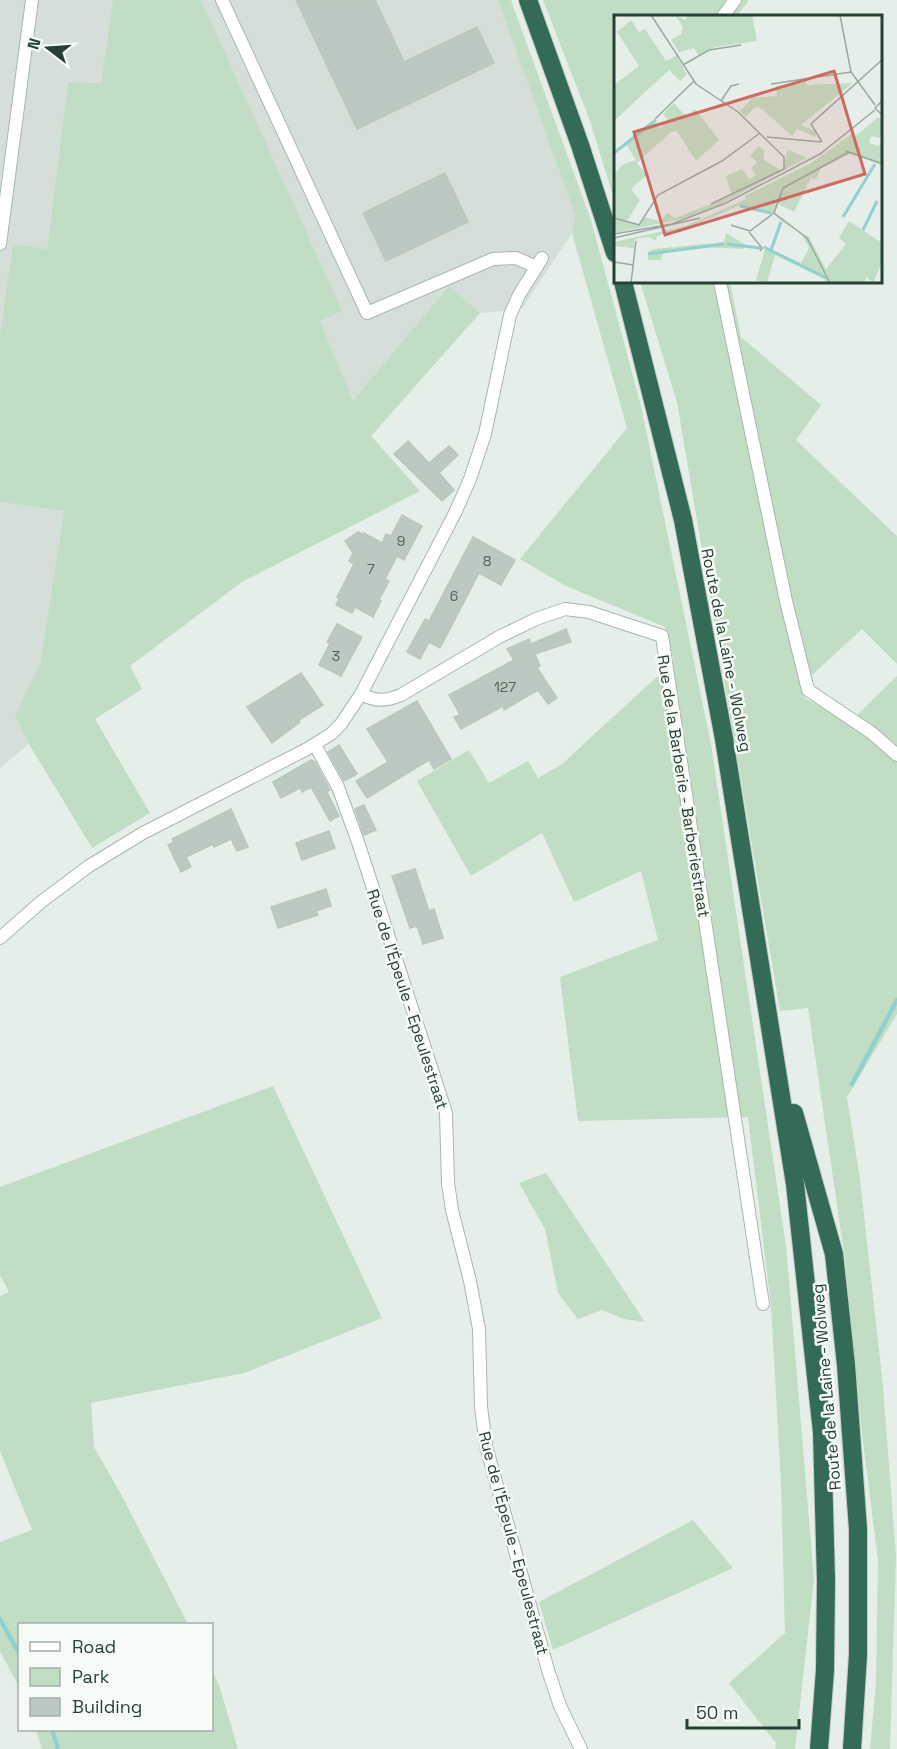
<svg xmlns="http://www.w3.org/2000/svg" width="897" height="1749" viewBox="0 0 897 1749" font-family="'Space Grotesk',sans-serif">
	<style>
		.built { fill: #d5ded8 }
		.green { fill: #c1dec4 }
		.lines { fill: none; stroke-linecap: round; stroke-linejoin: round }
		.stream { stroke: #92d0cf; stroke-width: 4.5 }
		.building { fill: #bcc9c2; stroke: #b9c8bf; stroke-width: 1.5 }
		.street-casing { stroke: #a9b6af; stroke-width: 14 }
		.highway-casing { stroke: #c2cac6; stroke-width: 20 }
		.street { stroke: #fff; stroke-width: 12 }
		.highway { stroke: #336b56; stroke-width: 18 }
		.labels { text-anchor: middle; stroke-width: 5; stroke-linejoin: round; paint-order: stroke }
		.number-label { font-size: 14px; fill: #4c6258 }
		.street-label { font-size: 16px; fill: #264035; stroke: #f7fbf8 }
		.inset-river { fill: none; stroke: #92d0cf; stroke-width: 3 }
		.inset-road { fill: none; stroke: #99a8a1; stroke-width: 1.5 }
		.view { fill: #ce6a60; fill-opacity: 0.15; stroke: #ce6a60; stroke-width: 3 }
		.inset-edge { fill: none; stroke: #264035; stroke-width: 3 }
	</style>
	<rect width="100%" height="100%" fill="#e6eee9"/>
	<g class="built">
		<path d="M0 0H113L101 83 68 82 47 249 13 245 0 333Z"/>
		<path d="M201 0H498L575 215 572 233 522 309 480 313 449 287 353 402 320 321 341 311Z"/>
		<path d="M0 502 64 511 40 664 15 715 29 744 0 768Z"/>
	</g>
	<g class="green">
		<path d="M113 0H201L342 311 320 321 353 401 449 286 480 313 371 436 420 491 242 582 130 666 142 689 95 719 150 813 92 848 29 744 15 715 40 664 64 511 0 502V333L13 244 47 249 68 82 101 83Z"/>
		<path d="M498 0H511L591 220 641 406 711 744 786 1246 814 1579 795 1749H775L776 1743 729 1683 785 1633 781 1483 771 1306 748 1117 578 1121 560 977 658 940 641 871 574 902 542 833 471 876 417 781 469 750 489 783 528 761 538 778 562 764 674 661 665 627 566 586 520 559 627 428 572 233 575 215Z"/>
		<path d="M543 0H749L737 16H615V202L590 121Z"/>
		<path d="M640 282H730L741 337 821 405 796 440 897 536V664L862 629 811 676 804 698 850 722 897 676V1014L847 1097 860 1179 883 1386 896 1556 890 1749H870L876 1682 878 1560 862 1434 845 1259 808 1008 780 1011 677 402Z"/>
		<path d="M273 1086 382 1318 244 1373 91 1403 94 1447 123 1498 188 1624H20L19 1687 0 1651V1542L32 1530 0 1451V1296L9 1292 0 1275V1187Z"/>
		<path d="M546 1173 645 1322 624 1319 602 1310 578 1319 558 1293 545 1229 519 1183Z"/>
		<path d="M693 1520 733 1568 553 1650 539 1602Z"/>
		<path d="M212 1670 219 1685 238 1749H42L36 1730H212Z"/>
	</g>
	<g class="lines">
		<g class="stream">
			<path d="M852 1084 897 1000"/>
			<path d="M0 1619 20 1655"/>
			<path d="M52 1730 58 1749"/>
		</g>
	</g>
	<g class="building">
		<path d="M296 0H375L404 62 477 27 494 63 357 129Z"/>
		<path d="M445 173 468 222 386 261 363 213Z"/>
		<path d="M408 441 429 463 449 446 458 455 439 473 454 490 442 501 394 454Z"/>
		<path d="M402 515 422 526 404 560 397 556 385 579 389 581 379 600 381 601 373 617 355 607 352 613 336 605 339 599 337 597 354 564 349 561 353 553 345 541 358 532 363 535 364 533 382 543 386 534 391 536Z"/>
		<path d="M473 537 515 560 501 585 479 573 440 648 429 642 420 659 407 652 425 619 429 621Z"/>
		<path d="M337 624 362 637 341 676 319 665 330 643 327 642Z"/>
		<path d="M566 629 571 642 535 654 540 666 537 668 557 698 548 704 538 690 504 710 503 706 461 729 454 717 460 715 449 695 514 660 507 649 529 639 531 644Z"/>
		<path d="M301 673 323 705 299 720 300 722 272 743 247 707Z"/>
		<path d="M417 701 451 759 434 769 429 760 367 798 356 781 388 762 367 729Z"/>
		<path d="M339 745 357 774 344 781 328 752Z"/>
		<path d="M311 760 315 762 330 790 327 792 339 816 330 821 311 787 302 792 300 788 281 798 273 782Z"/>
		<path d="M364 805 376 830 364 835 355 809Z"/>
		<path d="M231 809 248 847 237 851 231 839 214 847 213 844 186 857 191 867 181 872 168 845 174 842 172 839Z"/>
		<path d="M329 831 335 848 302 860 296 843Z"/>
		<path d="M415 869 429 911 434 909 443 938 423 944 417 926 410 928 392 876Z"/>
		<path d="M326 889 331 906 316 911 318 915 278 928 271 907Z"/>
	</g>
	<g class="lines">
		<g class="street-casing">
			<g id="street">
				<path d="M222 0 367 313 493 259 516 258 537 267"/>
				<path d="M723 16 735 0"/>
				<path d="M0 244 32 0"/>
				<path d="M720 282 786 601 808 690 872 733 897 755"/>
				<path d="M361 694C376 702 386 701 401 695L499 637 536 619 565 609 589 612 662 636 763 1304"/>
				<path d="M315 745 338 787 358 842 446 1113 448 1183 452 1210 470 1281 479 1329 481 1407 486 1446 548 1670 560 1706 581 1749"/>
				<path d="M0 938 41 902 89 866 143 833 307 749 331 734 341 724 361 694 455 513 470 479 485 434 510 315 519 295 542 258"/>
			</g>
		</g>
		<g class="highway-casing">
			<g id="highway">
				<path d="M528 0 580 145 615 253"/>
				<path d="M623 282 683 520 724 739 795 1184 822 1432 826 1581 825 1670 819 1749"/>
				<path d="M794 1113 834 1254 846 1365 858 1529V1655L852 1749"/>
			</g>
		</g>
		<use href="#street" class="street"/>
		<use href="#highway" class="highway"/>
	</g>
	<g class="labels">
		<g class="number-label">
			<text x="401" y="546">9</text>
			<text x="487" y="566">8</text>
			<text x="371" y="574">7</text>
			<text x="454" y="601">6</text>
			<text x="336" y="661">3</text>
			<text x="505" y="692">127</text>
		</g>
		<g class="street-label">
			<text transform="translate(727 650) rotate(79)" y="6">Route de la Laine - Wolweg</text>
			<text transform="translate(684 786) rotate(81)" y="6">Rue de la Barberie - Barberiestraat</text>
			<text transform="translate(408 999) rotate(72)" y="6">Rue de l'Épeule - Epeulestraat</text>
			<text transform="translate(826 1387) rotate(-95)" y="6">Route de la Laine - Wolweg</text>
			<text transform="translate(514 1543) rotate(75)" y="6">Rue de l'Épeule - Epeulestraat</text>
		</g>
	</g>
	<g transform="translate(614 15)">
		<rect width="268" height="268" fill="#e6eee9"/>
		<path d="M61 0 71 5 74 0H138L143 26 101 32 84 40 80 33 65 37 57 25 67 19 69 12ZM17 5 25 17 31 14 52 46 63 40 73 60 66 66 55 55 1 105 0 70 25 51 3 17ZM192 66 193 70 239 68 187 110 203 117 201 122 183 114 178 121 148 94 141 92 132 102 126 96 138 83 163 81 162 71ZM60 88 72 102 81 94 105 125 82 146 63 116 57 117 23 148 33 160 17 174 26 185 13 206 26 209 29 202 47 206 53 198 61 203 118 181 112 161 128 154 135 164 142 160 137 153 143 147 136 141 145 131 150 136V145L168 156 174 135 193 143 215 131 105 190 68 204 0 218V160L9 149 22 145 13 131H8L39 105 46 113 55 106 49 99ZM263 103H268L267 123 257 121 255 128 264 131 268 127V150L236 139 207 153 202 164 197 163 180 197 164 189 161 198 181 217 158 198 124 191 73 213 43 221 42 226 35 222 21 224 20 233 0 231V227L72 211 132 184 131 181 197 148 239 118 242 121ZM235 206 268 228V247L259 268 253 262 250 268H211V264L161 240 153 268 142 265 151 235 148 231 187 248 195 233 187 218 195 222 212 254 232 229 225 223ZM112 218 132 230 130 234 82 232 49 236 47 245H34L35 236 40 234 110 227Z" fill="#c1dec4"/>
		<path class="inset-river" d="M0 138 42 105M126 191 157 198M229 202 261 149M249 215 263 186M113 229 146 233M150 232 212 263M157 235 167 207M34 239 110 229"/>
		<path class="inset-road" d="M37 0 82 69 124 97 170 142V154L97 189M226 0 237 57 261 90M69 50 95 35 127 30M157 69 237 57M269 85 261 93 269 101M107 86 117 71 125 69M41 104 80 66M153 122 207 127M208 127 197 109 269 44M232 136 269 149M0 203 25 210 44 180 108 146 146 118M117 210 136 216 160 198M135 217 148 233 146 236M0 219 58 209 112 188 206 139 261 95M0 223 86 203M0 247 19 250M17 268 22 226M216 268 193 223 160 198 169 173 235 137"/>
		<path class="view" d="M220 56 251 159 51 220 20 117Z"/>
		<rect width="268" height="268" class="inset-edge"/>
	</g>
	<rect x="18" y="1623" width="195" height="108" fill="#f7fbf8" stroke="#a3b0aa" stroke-width="1.5"/>
	<rect x="30" y="1642" width="30" height="9" fill="#ffffff" stroke="#a3b0aa" stroke-width="1.5"/>
	<text x="72" y="1653" font-size="18" fill="#264035">Road</text>
	<rect x="30" y="1668" width="30" height="18" fill="#c1dec4" stroke="#a3b0aa" stroke-width="1.5"/>
	<text x="72" y="1683" font-size="18" fill="#264035">Park</text>
	<rect x="30" y="1698" width="30" height="18" fill="#bcc9c2" stroke="#a3b0aa" stroke-width="1.5"/>
	<text x="72" y="1713" font-size="18" fill="#264035">Building</text>
	<g transform="translate(48 48) rotate(287)" stroke="#f7fbf8" stroke-width="4.5" paint-order="stroke">
	<path d="M0-4.5L10 22L0 15L-10 22Z" fill="#264035"/>
	<text y="-9" font-size="16" font-weight="bold" text-anchor="middle" fill="#264035">N</text>
	</g>
	<path d="M687 1719v9h112v-9" fill="none" stroke="#264035" stroke-width="3"/>
	<text x="696" y="1719" font-size="18" fill="#264035" stroke="#f7fbf8" stroke-width="4.5" paint-order="stroke">50 m</text>
</svg>
